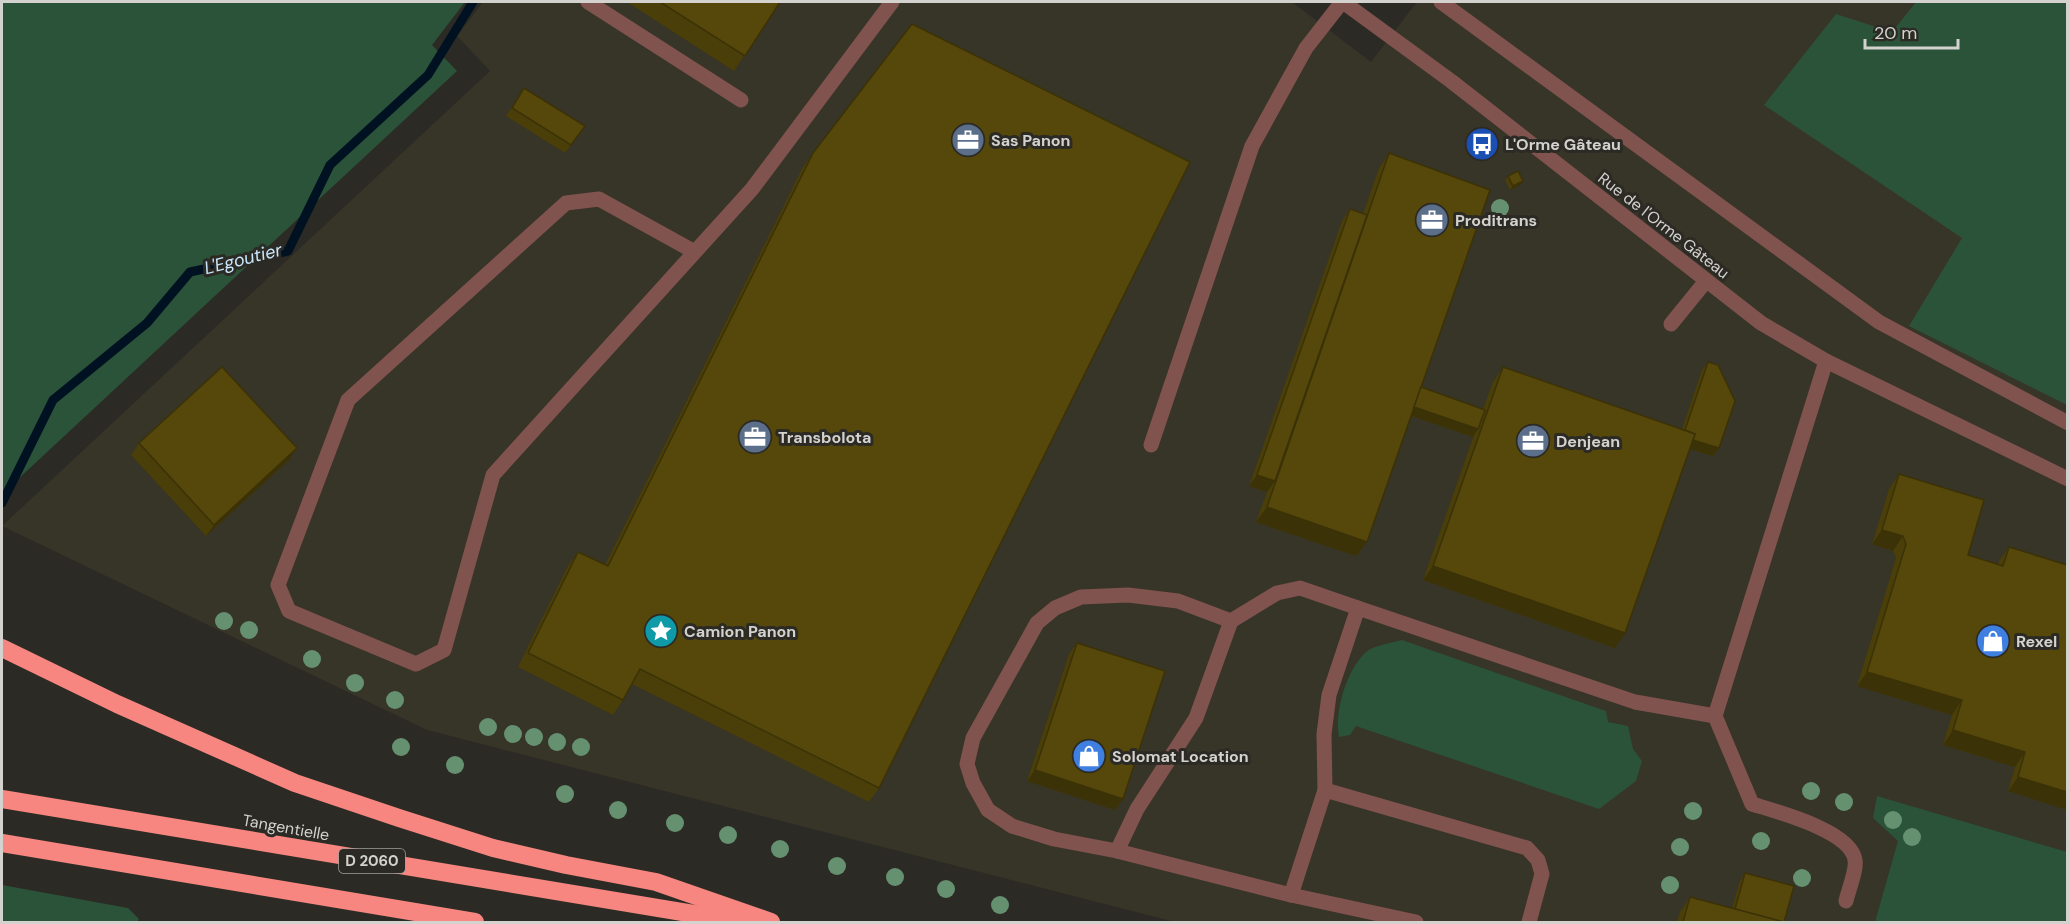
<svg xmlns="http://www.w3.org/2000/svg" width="2069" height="924" viewBox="0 0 2069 924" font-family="'DM Sans',sans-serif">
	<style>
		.built { fill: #373428 }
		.green { fill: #2b5339 }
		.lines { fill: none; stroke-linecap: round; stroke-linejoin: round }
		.stream { stroke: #001222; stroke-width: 9 }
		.minor { stroke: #80534f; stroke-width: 15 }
		.highway { stroke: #f6867f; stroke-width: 18 }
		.tree { fill: #669171 }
		.wall { fill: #4a3e09 }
		.shaded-wall { fill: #3c3207 }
		.building { fill: #56480a; stroke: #3c3207; stroke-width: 1.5 }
		.labels { text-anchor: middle; stroke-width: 6; stroke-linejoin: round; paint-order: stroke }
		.shield { fill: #2c2a24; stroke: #a1a09b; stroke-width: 1.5 }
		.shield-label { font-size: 15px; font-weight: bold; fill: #d3d2ce }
		.poi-label { font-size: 16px; font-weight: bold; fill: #d3d2ce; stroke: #2c2a24; text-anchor: start }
		.street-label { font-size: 16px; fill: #d3d2ce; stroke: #2c2a24 }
		.water-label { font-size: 18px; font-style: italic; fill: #c9e7fc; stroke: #2c2a24 }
	</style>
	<rect width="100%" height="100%" fill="#2c2a24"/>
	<path class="built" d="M483 2H1292L1371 62 1416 3 1414 2H2067V922H1175L427 730 2 526 490 71 457 36Z"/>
	<g class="green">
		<path d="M2 2H465L432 45 457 71 2 494Z"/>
		<path d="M1916 2H2067V405L1909 326 1962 238 1764 105 1836 14 1892 32Z"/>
		<path d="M1402 640 1606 711 1608 722 1628 726 1633 749 1642 761 1636 781 1599 809 1356 726 1350 735 1339 737C1334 712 1347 669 1366 652 1375 645 1391 643 1402 640Z"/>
		<path d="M1877 796 2067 852 2068 916 2065 922H1875L1898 841 1873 818Z"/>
		<path d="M2 885 128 908 139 919 137 922H2Z"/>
	</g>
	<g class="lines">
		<path class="stream" d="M2 503 53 400 147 323 190 272 288 251 330 165 428 75 473 2"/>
		<g class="minor">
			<path d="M588 2 741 100"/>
			<path d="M1343 2 1451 81 1761 323 1826 361 2068 479"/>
			<path d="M1441 2 1879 322 2068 423"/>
			<path d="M695 252 599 199 566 203 348 400 278 585 289 611 416 664 444 650 493 475 752 189 892 2"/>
			<path d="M1671 324 1706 281"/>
			<path d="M1151 445 1252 146 1306 48 1342 2"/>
			<path d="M1231 621 1178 601 1128 595 1081 597 1055 608 1037 623 973 738 967 764 973 783 988 810 1012 826 1054 839 1117 851 1291 895 1416 922"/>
			<path d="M1715 716 1826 361"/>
			<path d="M1325 790 1527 848 1538 860 1542 874 1529 922"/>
			<path d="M1117 851 1137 809 1196 718 1231 621 1277 593 1300 588 1358 608"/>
			<path d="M1291 895 1325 790 1324 734 1329 695 1358 608 1635 702 1715 716 1752 804C1778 812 1851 831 1855 860 1857 870 1848 891 1846 901"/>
		</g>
		<g class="highway">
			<path d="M2 648 117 704 295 783 399 818 493 848 566 865 656 882 771 922"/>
			<path d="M2 799 742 922"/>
			<path d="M2 843 475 922"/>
		</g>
	</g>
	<g class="tree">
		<circle cx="1500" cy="208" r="9"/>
		<circle cx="224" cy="621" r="9"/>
		<circle cx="249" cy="630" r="9"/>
		<circle cx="312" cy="659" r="9"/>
		<circle cx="355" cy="683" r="9"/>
		<circle cx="395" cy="700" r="9"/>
		<circle cx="488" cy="727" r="9"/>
		<circle cx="513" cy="734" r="9"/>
		<circle cx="534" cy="737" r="9"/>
		<circle cx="557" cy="742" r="9"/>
		<circle cx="401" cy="747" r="9"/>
		<circle cx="581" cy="747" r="9"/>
		<circle cx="455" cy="765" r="9"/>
		<circle cx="1811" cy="791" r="9"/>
		<circle cx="565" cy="794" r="9"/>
		<circle cx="1844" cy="802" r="9"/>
		<circle cx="618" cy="810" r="9"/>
		<circle cx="1693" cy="811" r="9"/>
		<circle cx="1893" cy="820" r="9"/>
		<circle cx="675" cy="823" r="9"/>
		<circle cx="728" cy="835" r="9"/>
		<circle cx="1912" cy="837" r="9"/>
		<circle cx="1761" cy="841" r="9"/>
		<circle cx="1680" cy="847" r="9"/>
		<circle cx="780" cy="849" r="9"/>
		<circle cx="837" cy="866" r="9"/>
		<circle cx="895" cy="877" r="9"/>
		<circle cx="1802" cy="878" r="9"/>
		<circle cx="1670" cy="885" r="9"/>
		<circle cx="946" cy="889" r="9"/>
		<circle cx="1000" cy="905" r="9"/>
	</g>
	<g class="wall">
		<path d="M627 2H780L734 71Z"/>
		<path d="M524 88 585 126 565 153 506 116Z"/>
		<path d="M813 153 879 788 869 802 632 684 623 700 613 715 518 667 568 566 578 552 605 565 803 167Z"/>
		<path d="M1389 153 1421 387 1483 409 1493 382 1503 367 1682 429 1702 370 1708 362 1719 448 1713 456 1690 449 1615 648 1423 580 1474 435 1473 437 1411 416 1367 542 1356 556 1256 522 1267 492 1249 486 1342 221 1350 209 1363 214 1379 168Z"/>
		<path d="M1508 176 1523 181 1520 185 1510 190 1505 180Z"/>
		<path d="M139 443 289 460 206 536 131 455Z"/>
		<path d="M1899 474 1968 555 1998 564 1999 561 2009 547 2067 810 2008 791 2015 767 1943 745 1952 715 1857 686 1896 558 1893 551 1872 544 1889 489Z"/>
		<path d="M1077 643 1123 799 1115 810 1027 781 1069 654Z"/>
		<path d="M1745 873 1784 922H1677L1680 912 1690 897 1732 908 1740 881Z"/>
	</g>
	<g class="shaded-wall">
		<path d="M1523 181 1520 185 1510 190 1513 186Z"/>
		<path d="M1412 407 1478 429 1473 437 1406 414Z"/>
		<path d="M1683 437 1719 448 1713 456 1677 445Z"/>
		<path d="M297 448 289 460 206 536 214 525Z"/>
		<path d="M1257 475 1275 481 1267 492 1249 486Z"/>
		<path d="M1267 507 1367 542 1356 556 1256 522Z"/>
		<path d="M1882 530 1903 536 1893 551 1872 544Z"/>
		<path d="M1433 566 1625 633 1615 648 1423 580Z"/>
		<path d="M1867 672 1962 700 1952 715 1857 686Z"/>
		<path d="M1953 730 2025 752 2015 767 1943 745Z"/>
		<path d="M1035 770 1123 799 1115 810 1027 781Z"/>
		<path d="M2018 777 2067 792V810L2008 791Z"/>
	</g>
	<g class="building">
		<path d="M660 2H780L745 56Z"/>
		<path d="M912 24 1190 162 879 788 640 669 623 700 528 653 578 552 608 566 813 153Z"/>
		<path d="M524 88 585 126 571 145 512 108Z"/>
		<path d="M1389 153 1490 190 1367 542 1267 507Z"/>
		<path d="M1518 171 1523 181 1513 186 1508 176Z"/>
		<path d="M1350 209 1367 215 1275 481 1257 475Z"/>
		<path d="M1708 362 1718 365 1735 401 1719 448 1693 440 1695 434 1685 430Z"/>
		<path d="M222 367 297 448 214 525 139 443Z"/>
		<path d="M1503 367 1695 434 1625 633 1433 566Z"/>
		<path d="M1421 387 1485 410 1478 429 1414 407Z"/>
		<path d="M1899 474 1984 500 1968 555 2003 566 2009 547 2067 565V792L2018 777 2025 752 1953 730 1962 700 1867 672 1906 544 1903 536 1882 530Z"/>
		<path d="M1077 643 1165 671 1123 799 1035 770Z"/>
		<path d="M1745 873 1794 886 1784 922 1735 909Z"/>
		<path d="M1690 897 1784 922H1683Z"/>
	</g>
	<defs>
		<g id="office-disc" transform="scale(1.725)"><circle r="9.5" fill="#5c6f8a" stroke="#2c2a24"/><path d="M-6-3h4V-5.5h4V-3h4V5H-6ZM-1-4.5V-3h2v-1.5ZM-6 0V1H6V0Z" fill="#fff"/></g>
		<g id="bus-disc" transform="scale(1.725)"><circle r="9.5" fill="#1a4fb4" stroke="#2c2a24"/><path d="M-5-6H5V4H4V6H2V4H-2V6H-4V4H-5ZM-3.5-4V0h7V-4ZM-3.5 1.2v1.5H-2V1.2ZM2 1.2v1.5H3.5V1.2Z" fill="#fff"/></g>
		<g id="sight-disc" transform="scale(1.725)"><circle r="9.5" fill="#0f9aa8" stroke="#2c2a24"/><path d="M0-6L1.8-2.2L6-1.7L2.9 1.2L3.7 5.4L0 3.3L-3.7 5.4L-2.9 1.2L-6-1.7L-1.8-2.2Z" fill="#fff"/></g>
		<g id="shop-disc" transform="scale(1.725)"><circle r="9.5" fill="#3f7fe0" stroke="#2c2a24"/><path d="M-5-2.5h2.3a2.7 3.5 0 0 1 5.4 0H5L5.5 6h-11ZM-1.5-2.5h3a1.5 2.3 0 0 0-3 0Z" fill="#fff"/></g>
	</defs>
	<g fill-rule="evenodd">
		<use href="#office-disc" x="968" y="140"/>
		<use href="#bus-disc" x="1482" y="144"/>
		<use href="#office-disc" x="1432" y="220"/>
		<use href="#office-disc" x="755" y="437"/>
		<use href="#office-disc" x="1533" y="441"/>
		<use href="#sight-disc" x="661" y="631"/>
		<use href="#shop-disc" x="1993" y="641"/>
		<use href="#shop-disc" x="1089" y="756"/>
	</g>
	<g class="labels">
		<rect class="shield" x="339" y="849" width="66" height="24" rx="4.5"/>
		<g class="shield-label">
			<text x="372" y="866">D 2060</text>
		</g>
		<g class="poi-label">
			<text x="991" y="146">Sas Panon</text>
			<text x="1505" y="150">L'Orme Gâteau</text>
			<text x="1455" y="226">Proditrans</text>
			<text x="778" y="443">Transbolota</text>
			<text x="1556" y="447">Denjean</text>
			<text x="684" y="637">Camion Panon</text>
			<text x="2016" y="647">Rexel</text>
			<text x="1112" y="762">Solomat Location</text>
		</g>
		<g class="street-label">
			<text transform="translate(1664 225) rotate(38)" y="6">Rue de l'Orme Gâteau</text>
			<text transform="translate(286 827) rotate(10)" y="6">Tangentielle</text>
		</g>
		<g class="water-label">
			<text transform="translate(243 259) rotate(-14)" y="6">L'Egoutier</text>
		</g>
	</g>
	<rect width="2069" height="924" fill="none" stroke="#d3d2ce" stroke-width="6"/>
	<path d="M1865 39v9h93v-9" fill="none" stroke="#d3d2ce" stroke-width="3"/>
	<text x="1874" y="39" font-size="18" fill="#d3d2ce" stroke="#2c2a24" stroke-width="4.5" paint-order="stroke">20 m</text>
</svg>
